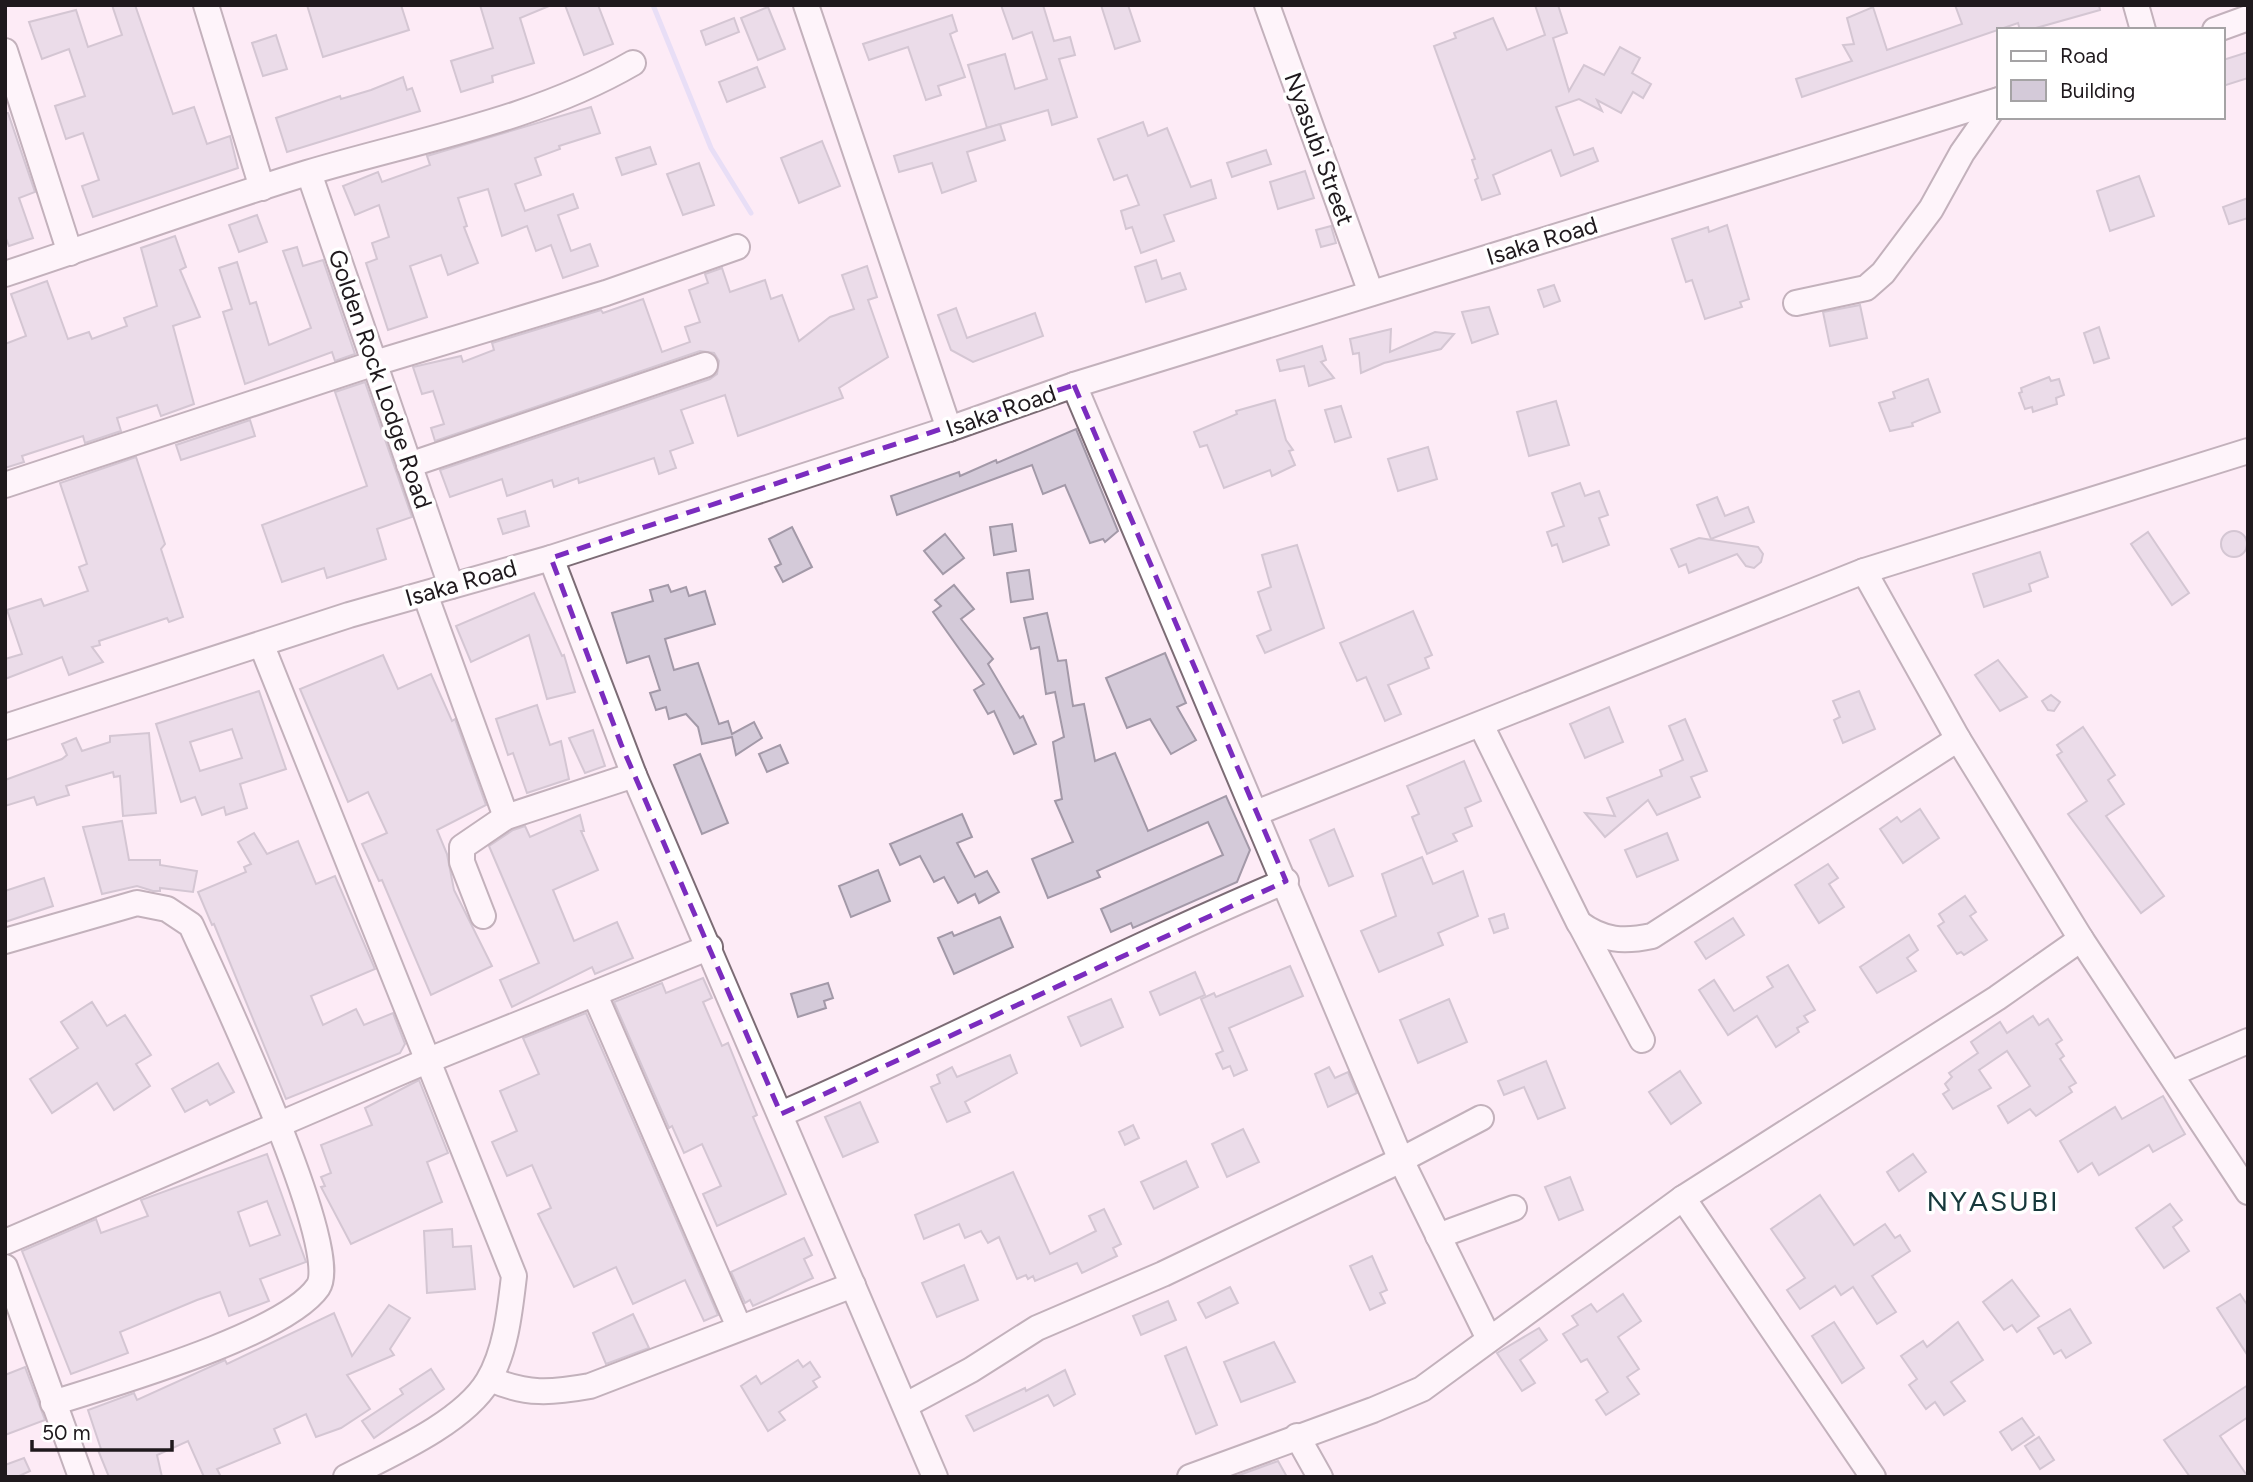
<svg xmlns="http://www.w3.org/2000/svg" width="2253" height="1482" viewBox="0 0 2253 1482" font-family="Figtree,sans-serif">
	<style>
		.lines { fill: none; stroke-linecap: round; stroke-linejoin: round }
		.stream { stroke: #cfcef7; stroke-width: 5 }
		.building { fill: #d4cad9; stroke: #a399a8; stroke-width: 2; fill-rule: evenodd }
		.minor-casing { stroke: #7c6c75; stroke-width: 28 }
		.minor { stroke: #fff; stroke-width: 24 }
		.marked { fill: none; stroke: #7b2cbf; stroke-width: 5; stroke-dasharray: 14 9; stroke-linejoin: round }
		.labels { text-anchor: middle; stroke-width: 7; stroke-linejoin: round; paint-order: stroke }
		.street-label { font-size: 24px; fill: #1f191d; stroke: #fff }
		.quarter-label { font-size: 28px; letter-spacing: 2px; fill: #16383b; stroke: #fff }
	</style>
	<rect width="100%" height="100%" fill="#fdebf6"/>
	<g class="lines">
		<path class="stream" d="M653 5 711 148 751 213"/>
	</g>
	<g class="building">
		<path d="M112 5H135L173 114 194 107 207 144 230 136 238 168 93 217 82 186 99 180 83 133 66 139 55 106 85 96 69 49 42 59 29 22 76 10 88 47 122 35Z"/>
		<path d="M307 5H401L409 30 323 57Z"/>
		<path d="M480 5 549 6 520 18 534 63 492 76 493 82 461 92 451 61 493 48Z"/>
		<path d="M565 5H598L613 44 584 55Z"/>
		<path d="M1001 5H1043L1054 41 1070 37 1075 55 1059 59 1077 117 1052 125 1048 110 987 128 968 65 1005 54 1015 89 1047 79 1032 32 1013 39Z"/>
		<path d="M1101 5H1128L1140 41 1115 49Z"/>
		<path d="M1535 5H1558L1567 33 1553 38 1569 91 1584 65 1604 75 1620 47 1640 58 1632 73 1651 84 1643 98 1633 92 1621 113 1597 100 1602 111 1579 99 1556 107 1574 155 1593 148 1598 161 1561 176 1551 150 1493 175 1500 194 1482 200 1475 180 1478 178 1472 160 1475 159 1434 46 1456 38 1454 33 1493 18 1507 50 1545 35Z"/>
		<path d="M1955 5H2099L2100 10 2029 30H2020L2018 23 1802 97 1796 79 1852 61 1843 45 1854 44 1847 18 1873 7 1887 50 1962 24Z"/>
		<path d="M768 7 785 49 758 60 741 18Z"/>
		<path d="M952 15 957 31 950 34 965 77 938 86 941 95 926 100 908 47 869 60 863 44Z"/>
		<path d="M734 18 739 32 706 45 701 31Z"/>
		<path d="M276 35 287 69 263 76 252 43Z"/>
		<path d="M2248 52V78L2223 86V60Z"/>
		<path d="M757 67 765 87 727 102 719 82Z"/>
		<path d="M403 77 407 90 412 88 420 111 287 152 276 118 340 96 341 99 371 90Z"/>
		<path d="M591 107 600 133 559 146 560 149 535 158 541 175 515 184 525 211 573 194 578 208 558 215 571 251 590 244 598 266 563 278 551 245 536 251 527 226 502 236 488 189 458 198 467 226 464 227 478 263 448 275 441 255 410 266 427 317 388 330 366 263 377 259 372 243 389 237 379 205 355 215 343 186 378 172 382 182 430 165 427 156Z"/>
		<path d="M5 113H8L35 192 19 198 33 238 9 246 5 236Z"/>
		<path d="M1143 122 1148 136 1167 128 1191 187 1211 180 1216 198 1164 215 1174 241 1141 253 1132 227 1126 229 1121 211 1139 205 1127 175 1114 180 1098 139Z"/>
		<path d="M1000 124 1005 140 967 152 976 181 942 193 932 163 899 172 894 156Z"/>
		<path d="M822 141 840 186 799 203 781 158Z"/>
		<path d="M650 147 656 164 622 175 616 158Z"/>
		<path d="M1266 150 1271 164 1232 177 1227 163Z"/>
		<path d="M699 163 714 205 683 215 667 174Z"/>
		<path d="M1305 171 1314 198 1278 209 1270 182Z"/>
		<path d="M2139 176 2154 216 2110 231 2097 191Z"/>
		<path d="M2248 198V218L2229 224 2223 207Z"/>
		<path d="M257 215 267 242 239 252 229 225Z"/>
		<path d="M1727 225 1749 299 1740 302 1742 307 1705 319 1692 280 1686 282 1672 239 1708 227 1709 232Z"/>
		<path d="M1331 226 1336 243 1321 247 1316 230Z"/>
		<path d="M175 236 186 267 180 270 200 317 173 326 194 404 161 416 157 405 117 418 121 431 85 443 83 436 22 456 24 462 5 468V344L26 336 11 294 47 281 68 339 89 332 92 339 127 326 124 318 157 306 141 248Z"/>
		<path d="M297 247 303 266 323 260 355 354 335 361 332 352 245 384 223 312 232 309 219 268 237 262 250 304 256 302 269 345 311 328 283 251Z"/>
		<path d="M1156 260 1162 279 1180 273 1186 289 1146 302 1135 267Z"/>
		<path d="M867 266 877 297 868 300 888 357 839 388 843 398 738 436 725 395 681 410 693 443 670 451 676 468 659 474 654 458 579 483 578 478 554 487 552 480 507 496 502 479 450 497 440 470 710 379 717 374 719 361 714 353 700 351 435 441 431 428 444 424 433 391 422 394 413 367 461 356 463 362 494 350 492 343 601 310 603 313 643 299 662 352 690 342 685 327 700 322 689 290 708 283 705 274 722 268 730 292 765 280 771 299 782 295 799 341 830 317 854 309 842 275Z"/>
		<path d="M1554 285 1560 301 1544 307 1538 290Z"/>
		<path d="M1860 305 1867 338 1830 346 1823 312Z"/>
		<path d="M1489 307 1498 334 1472 343 1462 312Z"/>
		<path d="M956 308 967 338 1035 313 1043 336 973 362 951 350 938 315Z"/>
		<path d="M2099 327 2109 358 2094 363 2084 333Z"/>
		<path d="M1391 329 1390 352 1435 332 1454 334 1441 349 1384 363 1361 373 1359 353 1353 354 1350 339Z"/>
		<path d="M1322 346 1326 360 1321 362 1334 378 1309 386 1304 366 1280 371 1277 360Z"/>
		<path d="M2049 377 2051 381 2059 379 2064 395 2056 398 2057 404 2033 412 2032 407 2025 409 2019 393 2022 392 2021 388Z"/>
		<path d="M1928 379 1940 412 1912 423 1913 426 1890 431 1879 403 1895 398 1893 392Z"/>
		<path d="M365 382 412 517 377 529 386 559 327 578 324 568 282 582 262 525 367 486 335 392Z"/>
		<path d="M1275 400 1286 440 1293 450 1289 451 1295 465 1272 476 1270 470 1224 488 1207 445 1200 447 1194 432 1237 414 1236 411Z"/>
		<path d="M1556 401 1569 445 1529 456 1517 412Z"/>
		<path d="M1341 406 1351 437 1335 442 1325 410Z"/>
		<path d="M250 420 255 436 181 460 176 445Z"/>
		<path d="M1076 429 1118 531 1105 542 1103 539 1090 543 1065 485 1043 494 1032 465 897 515 891 496 959 472 960 476 996 460 997 463Z"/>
		<path d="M1428 447 1437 479 1398 491 1388 459Z"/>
		<path d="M136 457 165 544 161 549 183 617 169 622 167 618 99 641 100 645 92 647 103 662 69 675 62 657 5 679V659L22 654 7 610 41 599 44 606 88 591 79 567 87 564 60 483Z"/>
		<path d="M1580 483 1585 496 1599 491 1608 515 1599 518 1609 545 1563 562 1557 544 1552 546 1547 532 1564 526 1552 493Z"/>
		<path d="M1717 497 1725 516 1748 507 1754 522 1711 539 1697 505Z"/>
		<path d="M525 511 529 526 503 534 498 519Z"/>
		<path d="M1012 524 1016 551 994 555 990 527Z"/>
		<path d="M792 527 812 567 783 582 775 567 781 564 769 539Z"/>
		<circle cx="2234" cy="544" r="13"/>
		<path d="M2148 532 2189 593 2172 605 2131 544Z"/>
		<path d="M945 534 964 558 943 574 924 551Z"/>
		<path d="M1699 538 1758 547 1763 554 1761 562 1754 568 1746 566 1737 554 1689 573 1686 564 1679 567 1671 549Z"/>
		<path d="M1297 545 1324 628 1265 653 1257 636 1271 630 1258 592 1271 587 1262 555Z"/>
		<path d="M2040 552 2048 577 2029 584 2031 591 1984 607 1973 574Z"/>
		<path d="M1029 570 1033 599 1011 602 1007 573Z"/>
		<path d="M668 585 671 592 686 587 689 596 705 591 715 624 665 639 674 670 698 663 719 724 728 721 732 734 754 722 762 738 736 755 732 737 702 744 698 727 686 714 669 719 666 707 656 710 650 693 660 690 649 656 627 663 612 613 653 601 650 590Z"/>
		<path d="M954 585 974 609 961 619 993 659 988 664 1020 718 1023 716 1036 744 1014 754 994 711 988 714 974 690 984 684 933 612 941 606 935 600Z"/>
		<path d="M534 593 562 656 564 655 575 692 547 699 529 635 471 662 456 626Z"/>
		<path d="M1413 611 1432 655 1425 658 1429 668 1388 685 1401 714 1385 721 1366 677 1357 681 1340 643Z"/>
		<path d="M1047 613 1058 661 1066 660 1073 706 1084 704 1095 761 1115 753 1148 831 1226 796 1250 850 1237 882 1133 928 1131 923 1111 932 1101 909 1223 855 1208 822 1097 871 1100 877 1048 898 1032 859 1073 842 1055 801 1062 799 1053 742 1064 737 1055 692 1046 694 1039 647 1031 649 1024 618Z"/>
		<path d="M1165 653 1186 703 1177 707 1196 740 1171 754 1150 719 1127 728 1106 678Z"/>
		<path d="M383 655 398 689 431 674 452 721 455 719 486 805 437 830 447 854 454 890 492 966 431 995 382 880 379 881 362 844 387 833 368 792 348 802 300 689Z"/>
		<path d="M1998 660 2027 697 2000 711 1975 675Z"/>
		<path d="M259 691 286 769 240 784 247 808 226 815 224 807 202 815 195 797 181 802 156 724ZM232 729 242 758 200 771 190 742Z"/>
		<path d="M1859 691 1875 729 1843 743 1834 720 1840 717 1833 701Z"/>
		<path d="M2051 695 2060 702 2054 711 2048 710 2042 701Z"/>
		<path d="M537 705 550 745 561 741 569 779 527 793 513 753 508 755 496 719Z"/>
		<path d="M1609 707 1623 742 1585 758 1570 724Z"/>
		<path d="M1685 719 1707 771 1691 777 1700 797 1657 815 1648 800 1605 837 1585 813 1615 816 1607 798 1662 776 1660 770 1683 760 1669 726Z"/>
		<path d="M2083 727 2115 775 2108 780 2124 804 2106 816 2164 896 2141 913 2068 814 2087 801 2057 755 2062 752 2057 745Z"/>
		<path d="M593 730 605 766 585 773 569 738Z"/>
		<path d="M149 733 156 813 123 816 120 776 114 777 113 772 66 786 69 795 55 799 37 805 34 797 5 806V780L62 759 67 755 62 744 76 738 82 751 110 742V736Z"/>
		<path d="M780 745 788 763 767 772 759 754Z"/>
		<path d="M700 754 728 823 702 834 674 765Z"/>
		<path d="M1464 761 1481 801 1465 808 1472 826 1453 834 1457 841 1427 854 1412 817 1419 814 1407 786Z"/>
		<path d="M1920 809 1939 838 1903 863 1880 829 1897 817 1901 822Z"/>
		<path d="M962 814 972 837 957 843 975 877 987 871 999 892 979 903 975 894 958 903 944 877 934 882 920 856 900 865 890 844Z"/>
		<path d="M580 815 584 831H581L598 870 553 890 574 941 617 922 633 958 595 974 592 967 512 1007 500 980 539 963 489 846 513 830 525 826 530 837Z"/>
		<path d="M122 821 129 860H160V865L197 871 193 892 160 888V891H153L137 886 102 894 83 827Z"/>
		<path d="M1334 829 1353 876 1329 886 1310 840Z"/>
		<path d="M254 833 267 854 298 841 316 884 335 876 375 969 311 996 323 1025 356 1009 364 1025 393 1013 405 1044 400 1053 286 1099 214 924 212 925 198 892 246 872 244 867 251 864 238 842Z"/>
		<path d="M1667 833 1678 860 1637 877 1625 850Z"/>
		<path d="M1422 857 1433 884 1463 871 1478 916 1438 933 1443 945 1379 972 1361 931 1396 916 1382 874Z"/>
		<path d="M1828 864 1838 878 1829 884 1844 907 1819 923 1795 885Z"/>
		<path d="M878 870 890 901 851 917 839 886Z"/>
		<path d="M44 878 53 906 5 922V891Z"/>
		<path d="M1965 896 1976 912 1970 916 1987 940 1964 955 1961 952 1957 954 1938 926 1944 922 1939 914Z"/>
		<path d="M1504 914 1508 928 1494 933 1489 919Z"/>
		<path d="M1000 917 1013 947 954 974 938 938 952 932 954 936Z"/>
		<path d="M1733 918 1744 935 1706 959 1695 942Z"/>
		<path d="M1909 935 1918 950 1907 958 1916 971 1877 993 1860 967Z"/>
		<path d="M1788 965 1815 1010 1804 1016 1808 1022 1797 1028 1799 1032 1776 1047 1757 1016 1728 1035 1699 990 1714 980 1734 1011 1773 987 1767 977Z"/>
		<path d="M1290 966 1303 996 1229 1028 1247 1070 1234 1076 1230 1066 1223 1069 1216 1054 1223 1051 1201 999 1214 993 1216 997Z"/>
		<path d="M1195 972 1205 995 1160 1015 1150 992Z"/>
		<path d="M703 978 712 998 703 1002 722 1046 728 1043 757 1115 753 1117 786 1194 717 1226 703 1194 721 1186 702 1144 684 1153 672 1126 669 1128 614 1002 662 983 666 993Z"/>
		<path d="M828 983 833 998 824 1001 826 1008 798 1017 791 994Z"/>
		<path d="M1111 999 1123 1027 1081 1046 1068 1017Z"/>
		<path d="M1449 999 1467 1042 1418 1063 1400 1020Z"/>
		<path d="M92 1002 107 1026 125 1015 151 1055 136 1064 150 1086 114 1110 97 1083 52 1113 30 1079 78 1048 61 1022Z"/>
		<path d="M586 1013 718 1315 704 1321 685 1280 633 1304 616 1267 574 1287 538 1214 551 1208 532 1165 507 1176 492 1142 517 1131 500 1091 539 1074 523 1038Z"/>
		<path d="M2033 1016 2039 1025 2048 1019 2062 1040 2056 1044 2064 1056 2060 1059 2076 1083 2069 1087 2072 1092 2036 1116 2030 1109 2008 1123 1998 1106 2030 1086 2007 1051 1979 1070 1991 1088 1953 1109 1943 1094 1949 1090 1945 1084 1952 1077 1949 1073 1978 1053 1971 1042 2000 1022 2007 1033Z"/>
		<path d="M1010 1055 1017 1073 965 1102 970 1112 947 1122 931 1087 940 1083 937 1075 952 1067 957 1077Z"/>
		<path d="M1546 1061 1565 1108 1538 1119 1524 1087 1504 1095 1498 1081Z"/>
		<path d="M218 1063 234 1092 210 1105 207 1100 185 1112 172 1089Z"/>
		<path d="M1329 1067 1335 1078 1348 1072 1357 1093 1328 1107 1315 1074Z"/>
		<path d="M1680 1071 1701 1103 1671 1124 1649 1092Z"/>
		<path d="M419 1080 448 1153 427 1162 442 1202 351 1244 321 1187 325 1186 321 1177 331 1173 321 1145 372 1125 365 1108Z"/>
		<path d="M2163 1096 2185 1134 2153 1152 2149 1145 2099 1175 2092 1163 2078 1172 2060 1141 2115 1107 2122 1119Z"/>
		<path d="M860 1102 878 1142 843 1157 825 1117Z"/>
		<path d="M1133 1125 1139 1138 1125 1145 1119 1132Z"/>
		<path d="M1243 1129 1259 1162 1227 1177 1212 1144Z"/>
		<path d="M267 1154 306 1262 260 1279 269 1301 229 1316 220 1292 197 1300 120 1332 128 1353 71 1374 22 1251 96 1219 101 1233 148 1216 141 1200ZM267 1201 280 1235 250 1246 238 1212Z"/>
		<path d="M1913 1154 1926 1172 1899 1191 1887 1172Z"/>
		<path d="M1186 1161 1198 1187 1154 1209 1141 1182Z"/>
		<path d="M1013 1172 1050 1254 1096 1231 1089 1216 1104 1209 1121 1244 1113 1248 1117 1256 1082 1273 1077 1263 1035 1281 1033 1276 1028 1279 1026 1275 1017 1279 999 1237 988 1243 981 1231 965 1238 959 1224 924 1239 915 1215Z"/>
		<path d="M1570 1177 1583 1210 1559 1220 1545 1187Z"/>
		<path d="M1820 1195 1854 1245 1885 1224 1895 1238 1900 1235 1910 1251 1872 1276 1896 1312 1877 1324 1853 1287 1841 1295 1835 1286 1800 1309 1787 1290 1805 1278 1771 1229Z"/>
		<path d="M2170 1204 2182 1220 2173 1227 2189 1251 2164 1268 2136 1228Z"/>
		<path d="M452 1229 453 1247 471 1246 475 1289 427 1293 424 1231Z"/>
		<path d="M804 1238 812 1255 804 1259 813 1278 753 1306 750 1300 745 1303 731 1272Z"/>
		<path d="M1372 1256 1387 1290 1380 1293 1385 1303 1370 1310 1350 1266Z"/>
		<path d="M964 1265 978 1300 937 1317 922 1283Z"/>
		<path d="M2012 1280 2039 1316 2017 1332 2012 1325 2004 1330 1983 1302Z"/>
		<path d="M1230 1287 1238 1303 1206 1318 1198 1303Z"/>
		<path d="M1623 1294 1641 1321 1618 1337 1639 1369 1627 1377 1639 1394 1606 1415 1596 1400 1608 1392 1587 1359 1581 1362 1563 1334 1578 1325 1572 1316 1591 1304 1597 1312Z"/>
		<path d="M2240 1294 2248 1306V1356L2217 1308Z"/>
		<path d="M1168 1301 1176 1320 1141 1335 1133 1316Z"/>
		<path d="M389 1305 410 1318 390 1349 394 1355 347 1375 370 1409 341 1428 316 1437 306 1414 274 1429 280 1443 217 1469 221 1477H204L188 1441 157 1455 162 1477H109L98 1450 101 1449 88 1410 134 1393 137 1400 225 1360 227 1364 334 1313 352 1356Z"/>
		<path d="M2070 1309 2091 1343 2066 1358 2061 1350 2054 1354 2038 1328Z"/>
		<path d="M633 1314 649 1348 606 1364 593 1333Z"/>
		<path d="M1834 1322 1864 1368 1842 1383 1812 1336Z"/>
		<path d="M1958 1322 1983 1360 1951 1382 1965 1401 1944 1415 1935 1402 1926 1409 1909 1385 1917 1379 1901 1356 1923 1341 1927 1347Z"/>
		<path d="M1539 1328 1547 1340 1520 1360 1535 1383 1522 1391 1497 1353Z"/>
		<path d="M1274 1342 1295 1382 1241 1402 1224 1362Z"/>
		<path d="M1186 1347 1217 1425 1196 1434 1165 1356Z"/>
		<path d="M798 1360 803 1367 810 1362 820 1377 813 1381 817 1387 779 1412 785 1420 768 1431 741 1386 756 1376 761 1384Z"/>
		<path d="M25 1367 45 1420 5 1435V1375Z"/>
		<path d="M431 1369 444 1389 374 1438 362 1421 403 1394 400 1389Z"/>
		<path d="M1065 1370 1075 1394 1054 1406 1048 1395 974 1431 966 1416 1025 1388 1026 1391Z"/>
		<path d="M2248 1385V1417L2220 1436 2248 1477H2190L2164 1440Z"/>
		<path d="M2022 1418 2034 1435 2012 1450 2000 1432Z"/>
		<path d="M2039 1437 2054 1460 2040 1469 2025 1446Z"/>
		<path d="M24 1458 30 1471 17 1477H5V1465Z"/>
		<path d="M1278 1461 1287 1477H1234Z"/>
	</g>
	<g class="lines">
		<g class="minor-casing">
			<g id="minor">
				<path d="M206 5 262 188"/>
				<path d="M806 5 949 429"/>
				<path d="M1267 5 1371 293"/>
				<path d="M2136 5 2143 30"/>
				<path d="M2215 30 2248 18"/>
				<path d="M5 51 70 253"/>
				<path d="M309 173 451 586"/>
				<path d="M5 274C106 241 206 204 307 173 417 140 533 121 633 63"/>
				<path d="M1796 303 1866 288 1883 273 1931 209 1962 153 1999 100"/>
				<path d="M1074 385 1401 1160 1489 1339"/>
				<path d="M409 465 705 365"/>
				<path d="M5 485 375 363 606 293 737 247"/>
				<path d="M551 558 634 775 935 1477"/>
				<path d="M1864 571 1958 739 2081 939 2248 1192"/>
				<path d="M425 594 506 817"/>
				<path d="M262 646 514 1276C510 1310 506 1351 488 1381 463 1423 389 1455 346 1477"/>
				<path d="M1481 725 1579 923C1603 941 1624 942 1652 936L1958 739"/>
				<path d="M5 727 349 615 551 558 949 429 1074 385 1999 100"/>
				<path d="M1256 813 1864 571 2248 451"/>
				<path d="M483 916 462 862V847L506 817 634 775"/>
				<path d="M1580 924 1642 1040"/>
				<path d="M5 941 137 903 167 909 191 925C214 976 344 1249 318 1287 285 1335 112 1384 53 1403"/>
				<path d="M595 995 739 1327"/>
				<path d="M2171 1074 2248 1041"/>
				<path d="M781 1114C951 1040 1115 953 1286 881"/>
				<path d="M1683 1198 1873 1477"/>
				<path d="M1438 1236 1514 1208"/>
				<path d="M5 1242 429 1060 710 947"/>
				<path d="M5 1267 81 1477"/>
				<path d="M490 1379C527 1395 551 1393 590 1386L853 1285"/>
				<path d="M906 1405 971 1370 1037 1328 1163 1274 1401 1160 1481 1118"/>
				<path d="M1297 1436 1320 1477"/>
				<path d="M1190 1477 1373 1410 1422 1389 1683 1198 1997 998 2081 939"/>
			</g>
		</g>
		<use href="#minor" class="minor"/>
	</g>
	<path d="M0 0H2253V1482H0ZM1074 385 1286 881 781 1114 621 744 551 558Z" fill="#fdebf6" fill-opacity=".55" fill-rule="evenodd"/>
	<path class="marked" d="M1074 385 1286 881 781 1114 621 744 551 558Z"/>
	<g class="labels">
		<g class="street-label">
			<text transform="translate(1319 149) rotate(70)" y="8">Nyasubi Street</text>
			<text transform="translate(1542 241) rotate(-17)" y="8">Isaka Road</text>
			<text transform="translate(380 379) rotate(71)" y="8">Golden Rock Lodge Road</text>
			<text transform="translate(1001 411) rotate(-19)" y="8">Isaka Road</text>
			<text transform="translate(461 583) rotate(-16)" y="8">Isaka Road</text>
		</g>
		<g class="quarter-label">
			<text x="1993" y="1211">NYASUBI</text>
		</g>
	</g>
	<rect width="2253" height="1482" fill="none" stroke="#1f191d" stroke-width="14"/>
	<rect x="1997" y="28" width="228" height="91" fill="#ffffff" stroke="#a5a3a5" stroke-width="2"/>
	<rect x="2011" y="51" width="35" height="10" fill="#ffffff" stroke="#a5a3a5" stroke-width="2"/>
	<text x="2060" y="63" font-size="21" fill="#1f191d">Road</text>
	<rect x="2011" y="80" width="35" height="21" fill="#d4cad9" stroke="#a5a3a5" stroke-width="2"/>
	<text x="2060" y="98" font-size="21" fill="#1f191d">Building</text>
	<path d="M32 1440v10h140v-10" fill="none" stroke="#1f191d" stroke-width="3.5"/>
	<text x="42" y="1440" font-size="21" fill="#1f191d" stroke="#ffffff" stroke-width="5" paint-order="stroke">50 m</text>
</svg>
